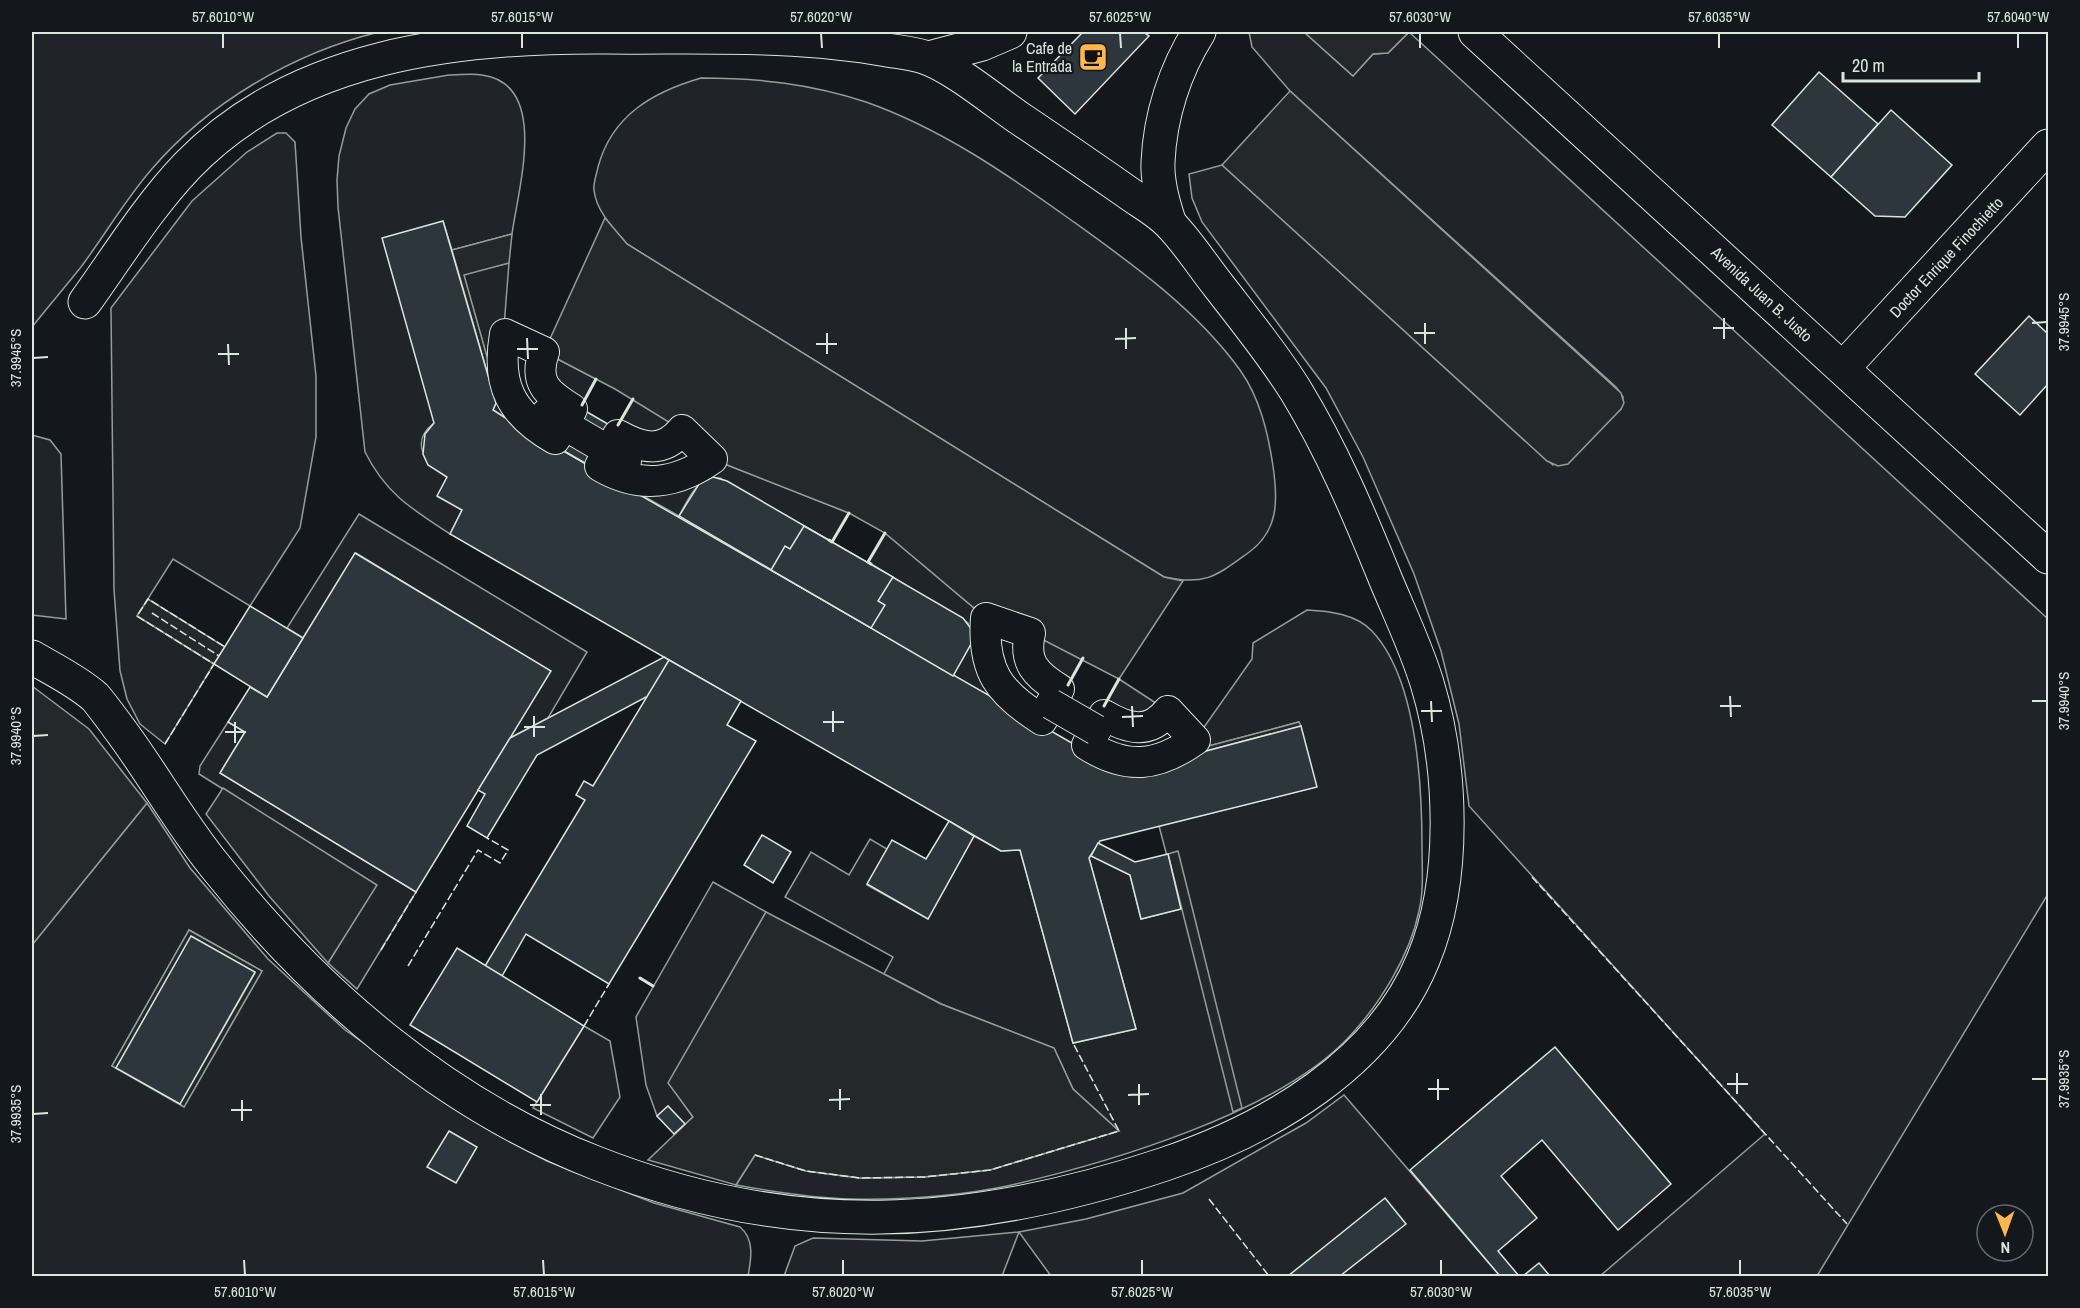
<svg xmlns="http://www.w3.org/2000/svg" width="2080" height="1308" viewBox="0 0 2080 1308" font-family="'Archivo Narrow',sans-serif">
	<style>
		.green { fill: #202428; stroke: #939e99; stroke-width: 1.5; fill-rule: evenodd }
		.parking { fill: #24282b; stroke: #939e99; stroke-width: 1.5 }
		.building { fill: #2c363c; stroke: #d8e6dc; stroke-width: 1.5 }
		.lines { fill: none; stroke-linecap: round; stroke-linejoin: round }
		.pedestrian-casing { stroke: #d8e6dc; stroke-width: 32 }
		.minor-casing { stroke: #d8e6dc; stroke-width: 35 }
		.secondary-casing { stroke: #d8e6dc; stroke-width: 35 }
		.pedestrian { stroke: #14181c; stroke-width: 30 }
		.minor { stroke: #14181c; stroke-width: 33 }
		.secondary { stroke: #14181c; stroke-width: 33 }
		.pedestrian-bridge-casing { stroke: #d8e6dc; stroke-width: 32; stroke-linecap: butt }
		.pedestrian-bridge { stroke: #14181c; stroke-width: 30 }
		.fence { stroke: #d8e6dc; stroke-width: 1.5; stroke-dasharray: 8 3; stroke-linecap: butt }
		.wall { stroke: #d8e6dc; stroke-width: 3 }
		.ticks { fill: none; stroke: #d8e6dc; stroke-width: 2 }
		.labels { text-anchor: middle; stroke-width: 4.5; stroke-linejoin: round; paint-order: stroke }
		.poi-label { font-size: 16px; fill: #d8e6dc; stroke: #14181c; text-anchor: end }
		.street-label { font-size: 16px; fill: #d8e6dc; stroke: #14181c }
		.neatline { fill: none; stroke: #d8e6dc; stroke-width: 2 }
		.ticks-label { font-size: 15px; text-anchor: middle; fill: #d8e6dc }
	</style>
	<rect width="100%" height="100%" fill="#14181c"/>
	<g class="green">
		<path d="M32 32H379C293 53 208 103 151 170 125 200 105 235 81 267 65 287 48 307 32 327Z"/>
		<path d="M1249 32H1304L1353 76 1373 54 1388 53 1409 32 2048 619V894L1817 1276H1600L1765 1134 1469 806 1459 724 1441 651 1414 574 1363 457 1326 388 1202 222 1192 198 1189 174 1222 165 1553 465 1621 409 1623 397 1616 387 1290 91 1252 47Z"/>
		<path d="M449 75C460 75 472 73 482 75 550 84 518 189 512 234L452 250 443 221 434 423C408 443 427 465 447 477L438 497 462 510 450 534C412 509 386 494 365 452L338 207 337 180 339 156 346 128 355 109 369 94 390 85Z"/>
		<path d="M701 78C759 78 811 84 866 102 940 128 1007 174 1071 220 1131 263 1196 309 1240 370 1260 398 1268 433 1273 466 1278 500 1279 531 1248 553 1216 576 1205 586 1164 577L627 244C614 229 596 211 594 190 593 183 597 173 598 167 612 115 653 92 701 78Z"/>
		<path d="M277 133H286L295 142 301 237 316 376V437L300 528 250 606 173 559 137 616 214 664 165 744 140 724 127 699 120 671 114 590 111 308 192 201 247 152Z"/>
		<path d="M509 263 502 352 552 444 504 417 463 274Z"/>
		<path d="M544 352 596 379 580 408 572 409Z"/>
		<path d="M633 399 682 430 676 438 616 428Z"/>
		<path d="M32 435 50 440 61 454 66 619 32 615Z"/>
		<path d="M712 459 849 513 832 542 720 478C697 476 689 498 679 516L597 470 615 474Z"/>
		<path d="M359 514 587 652 548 718 510 738 550 671 356 553 303 638 287 628Z"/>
		<path d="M885 533 986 618 985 637 1039 724 953 676 971 644 968 623 868 562Z"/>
		<path d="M1307 610C1329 611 1356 614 1372 631 1417 679 1422 785 1422 847 1422 868 1424 890 1419 911 1410 955 1380 1004 1349 1037 1278 1113 1108 1163 1007 1186 958 1196 901 1200 851 1199 812 1198 774 1192 736 1185L755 1155 806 1171 860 1178 924 1177 990 1170 1119 1131 1073 1089 1054 1048 941 1004 884 974 893 957 785 897 811 852 849 875 870 839 887 849 867 885 928 919 974 836 1001 851 1020 850 1073 1043 1136 1029 1089 858 1091 856 1130 875 1141 919 1181 909 1159 826 1316 787 1299 722 1167 757 1195 740 1252 659 1253 643Z"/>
		<path d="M1030 633 1083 658 1067 687 1059 689Z"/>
		<path d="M1119 679 1168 711 1162 718 1102 708Z"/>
		<path d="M228 722 245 732 220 773 416 892 357 989 328 963 376 885 199 774 200 766Z"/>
		<path d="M147 803 190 868 268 959 345 1030 494 1133 547 1161 654 1203 740 1227C755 1239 751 1260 748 1276H32V945ZM189 930 262 971 184 1107 112 1066Z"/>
		<path d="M713 882 766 912 669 1083 693 1117 685 1124 668 1106 657 1116 646 1085 636 1017Z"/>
		<path d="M584 1026 610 1041 620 1097 593 1138 533 1108Z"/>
		<path d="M1344 1095 1500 1276H1051L1019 1232 1002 1276H784L795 1246 813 1238 922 1241 1019 1232 1086 1219 1183 1193 1306 1123Z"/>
	</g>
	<g class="parking">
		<path d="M1304 32H1409L1388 53 1373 54 1353 76Z"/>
		<path d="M1290 91 1621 393 1624 403 1621 409 1568 464 1558 466 1547 461 1222 165Z"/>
		<path d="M605 218 627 244 1164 577 1183 581 1119 679 1030 633 986 618 885 533 849 513 712 459 682 430 615 389 544 352Z"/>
		<path d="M512 234 509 263 464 275 504 417 493 410 496 403 452 250Z"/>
		<path d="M148 599 225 647 214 664 137 616Z"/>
		<path d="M32 686 89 729 147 803 32 945Z"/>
		<path d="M1299 722 1301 726 1134 770 1133 766Z"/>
		<path d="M223 788 377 885 328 963 269 896 206 814Z"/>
		<path d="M1178 851 1242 1108 1233 1112 1168 854Z"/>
		<path d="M766 912 941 1004 1054 1048 1073 1089 1119 1131 990 1170 924 1177 860 1178 806 1171 755 1155 736 1185 648 1160 693 1117 668 1083Z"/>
		<path d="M189 930 262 971 184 1107 180 1104 255 973 191 937 116 1068 112 1066Z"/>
	</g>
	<g class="building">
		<path d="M1083 32H1143L1149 36 1075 114 1038 78Z"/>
		<path d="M1819 72 1878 124 1831 177 1772 125Z"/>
		<path d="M1891 110 1952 165 1905 217 1875 216 1831 177Z"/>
		<path d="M443 221 496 403 493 410 504 417 1084 750 1134 770 1301 726 1317 787 1100 841 1089 858 1136 1029 1073 1043 1020 850 1001 851 450 534 462 510 437 496 447 477 428 465 423 454 425 434 434 423 382 238Z"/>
		<path d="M2029 316 2048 334V384L2020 415 1975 374Z"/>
		<path d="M575 405 620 431 597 470 552 444Z"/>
		<path d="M713 477 727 481 963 618 972 630 971 644 953 676 679 516 699 484Z"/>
		<path d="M804 526 893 577 878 601 885 605 871 628 771 570 785 546 790 549Z"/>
		<path d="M355 553 551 671 416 892 220 773 245 732 228 722 250 687 267 697Z"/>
		<path d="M250 606 303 638 267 697 214 664Z"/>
		<path d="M664 657 669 660 650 695 537 755 487 838 467 826 485 794 478 790 510 738Z"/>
		<path d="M669 660 741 701 727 725 756 741 609 984 526 934 502 976 485 966 585 800 576 795 584 781 593 786Z"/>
		<path d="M949 821 974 836 928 919 867 884 892 840 926 859Z"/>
		<path d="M762 835 791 852 773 883 744 865Z"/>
		<path d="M1098 843 1135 862 1168 854 1181 909 1141 919 1130 875 1091 856Z"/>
		<path d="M191 936 255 972 180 1104 116 1068Z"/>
		<path d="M457 948 584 1026 537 1102 410 1025Z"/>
		<path d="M1555 1047 1671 1184 1618 1230 1542 1140 1501 1176 1537 1218 1498 1251 1519 1276H1500L1410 1170Z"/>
		<path d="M668 1106 685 1124 674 1134 657 1116Z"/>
		<path d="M449 1131 477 1147 456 1183 427 1167Z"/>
		<path d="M1385 1198 1406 1224 1340 1276H1288Z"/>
		<path d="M1539 1263 1550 1276H1523Z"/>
	</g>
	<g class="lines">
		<g class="pedestrian-casing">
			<g id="pedestrian">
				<path d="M505 334 544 352C533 383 548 394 572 409L555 439C511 414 496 385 505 334Z"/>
				<path d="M546 414 626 461"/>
				<path d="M682 430 712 459C675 485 639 489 600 466L618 435C641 448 663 454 682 430Z"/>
				<path d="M986 618 1030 633C1023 662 1036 675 1059 689L1042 720C999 693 982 671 986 618Z"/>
				<path d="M1168 711 1195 740C1157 767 1127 770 1087 745L1104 715C1128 729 1149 735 1168 711Z"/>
			</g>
		</g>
		<g class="minor-casing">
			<g id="minor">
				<path d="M929 58 982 44 1010 32"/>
				<path d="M1169 221C1163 203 1157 182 1158 162 1160 116 1175 70 1199 32"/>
				<path d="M1843 368 2048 146"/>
				<path d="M32 657C52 669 77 681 95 697 98 700 116 724 118 727 152 772 179 822 215 866 315 992 444 1104 596 1163 792 1240 968 1230 1165 1164 1268 1129 1380 1065 1423 960 1457 879 1452 765 1427 683 1416 647 1399 612 1385 578 1359 514 1332 450 1296 391 1273 354 1245 320 1218 285 1203 266 1189 244 1172 226 1160 212 1142 203 1127 192 1091 167 1055 142 1019 118 993 100 952 66 924 57 912 53 899 52 887 50 795 33 699 38 606 37 458 36 295 54 187 166 148 207 118 256 85 302"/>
			</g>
		</g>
		<g class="secondary-casing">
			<path id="secondary" d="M1475 32 2048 557"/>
		</g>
		<use href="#pedestrian" class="pedestrian"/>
		<use href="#minor" class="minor"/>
		<use href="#secondary" class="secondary"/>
		<g class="pedestrian-bridge-casing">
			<path id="pedestrian-bridge" d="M1051 704 1096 730"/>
		</g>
		<use href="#pedestrian-bridge" class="pedestrian-bridge"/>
		<g class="fence">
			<path d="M152 613 219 656"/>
			<path d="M165 744 214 664 137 616 148 599 225 647"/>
			<path d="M1532 877 1847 1224"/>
			<path d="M381 950 416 892"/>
			<path d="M408 966 478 850 500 863 508 850 487 838"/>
			<path d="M584 1026 609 984"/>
			<path d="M755 1155 806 1171 860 1178 924 1177 990 1170 1119 1131 1073 1043"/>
			<path d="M1209 1199 1269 1276"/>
		</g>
		<g class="wall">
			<path d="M582 405 596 379"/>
			<path d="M618 425 633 399"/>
			<path d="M829 540 832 542 849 513"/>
			<path d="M871 564 868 562 885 533"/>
			<path d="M1068 685 1083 658"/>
			<path d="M1104 706 1119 679"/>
			<path d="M640 978 653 986"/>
		</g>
	</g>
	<path class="ticks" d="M223 33V48M522 33V48M821 33 822 48M1120 33 1121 48M1420 33V48M1719 33V48M2018 33V48M1724 318V339M1425 323V344M2032 323 2047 322M1126 328V349M1713 328H1734M827 333V354M1414 333H1435M527 338 528 359M1115 339 1136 338M228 344 229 365M816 344H837M517 349H538M218 354H239M33 358 48 357M1730 696 1731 717M1431 701 1432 722M2032 701H2047M1132 706 1133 727M1720 706H1741M833 711V732M1421 711H1442M534 716V737M1122 717 1143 716M235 722V743M823 722H844M524 727H545M225 732H246M33 736 48 735M1737 1073V1094M1438 1079V1100M2032 1079H2047M1139 1084V1105M1727 1084H1748M840 1089V1110M1428 1089H1449M541 1094V1115M1128 1095 1149 1094M242 1100V1121M829 1100 850 1099M530 1105H551M231 1110H252M33 1114 48 1113M244 1260 245 1275M543 1260 544 1275M843 1260V1275M1142 1260V1275M1441 1260V1275M1740 1260V1275"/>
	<defs>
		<g id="cafe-square" transform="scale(1.5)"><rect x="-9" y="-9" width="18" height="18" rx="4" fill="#ffb74d" stroke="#14181c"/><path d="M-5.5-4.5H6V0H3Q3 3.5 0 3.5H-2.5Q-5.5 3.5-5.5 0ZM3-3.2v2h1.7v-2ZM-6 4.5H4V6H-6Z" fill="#111"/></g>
	</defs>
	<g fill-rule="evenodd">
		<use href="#cafe-square" x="1093" y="57"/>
	</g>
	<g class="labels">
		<g class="poi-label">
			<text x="1072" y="54">Cafe de<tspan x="1072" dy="18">la Entrada</tspan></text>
		</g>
		<g class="street-label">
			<text transform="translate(1946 257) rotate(-47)" y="6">Doctor Enrique Finochietto</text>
			<text transform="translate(1762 294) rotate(43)" y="6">Avenida Juan B. Justo</text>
		</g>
	</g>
	<rect width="2080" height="1308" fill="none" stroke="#14181c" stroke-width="66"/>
	<g transform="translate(2005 1233) rotate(179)"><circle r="28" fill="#14181c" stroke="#626a69" stroke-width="1.5"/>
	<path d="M0-4.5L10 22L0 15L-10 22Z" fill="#ffb74d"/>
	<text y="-9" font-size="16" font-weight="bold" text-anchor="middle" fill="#d8e6dc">N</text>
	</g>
	<path d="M1843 72v9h136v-9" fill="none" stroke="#d8e6dc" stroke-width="3"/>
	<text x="1852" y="72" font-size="18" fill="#d8e6dc" stroke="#14181c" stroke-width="4.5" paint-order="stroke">20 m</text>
	<rect x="33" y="33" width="2014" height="1242" class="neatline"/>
	<g class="ticks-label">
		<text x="223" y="22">57.6010°W</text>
		<text x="522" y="22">57.6015°W</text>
		<text x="821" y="22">57.6020°W</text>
		<text x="1120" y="22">57.6025°W</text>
		<text x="1420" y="22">57.6030°W</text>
		<text x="1719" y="22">57.6035°W</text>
		<text x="2018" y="22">57.6040°W</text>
		<text transform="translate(2064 322) rotate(-90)" y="5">37.9945°S</text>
		<text transform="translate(16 358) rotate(-90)" y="5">37.9945°S</text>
		<text transform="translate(2064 701) rotate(-90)" y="5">37.9940°S</text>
		<text transform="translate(16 736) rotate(-90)" y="5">37.9940°S</text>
		<text transform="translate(2064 1079) rotate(-90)" y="5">37.9935°S</text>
		<text transform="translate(16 1114) rotate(-90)" y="5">37.9935°S</text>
		<text x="245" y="1297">57.6010°W</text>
		<text x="544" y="1297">57.6015°W</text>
		<text x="843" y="1297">57.6020°W</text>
		<text x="1142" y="1297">57.6025°W</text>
		<text x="1441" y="1297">57.6030°W</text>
		<text x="1740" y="1297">57.6035°W</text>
	</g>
</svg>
